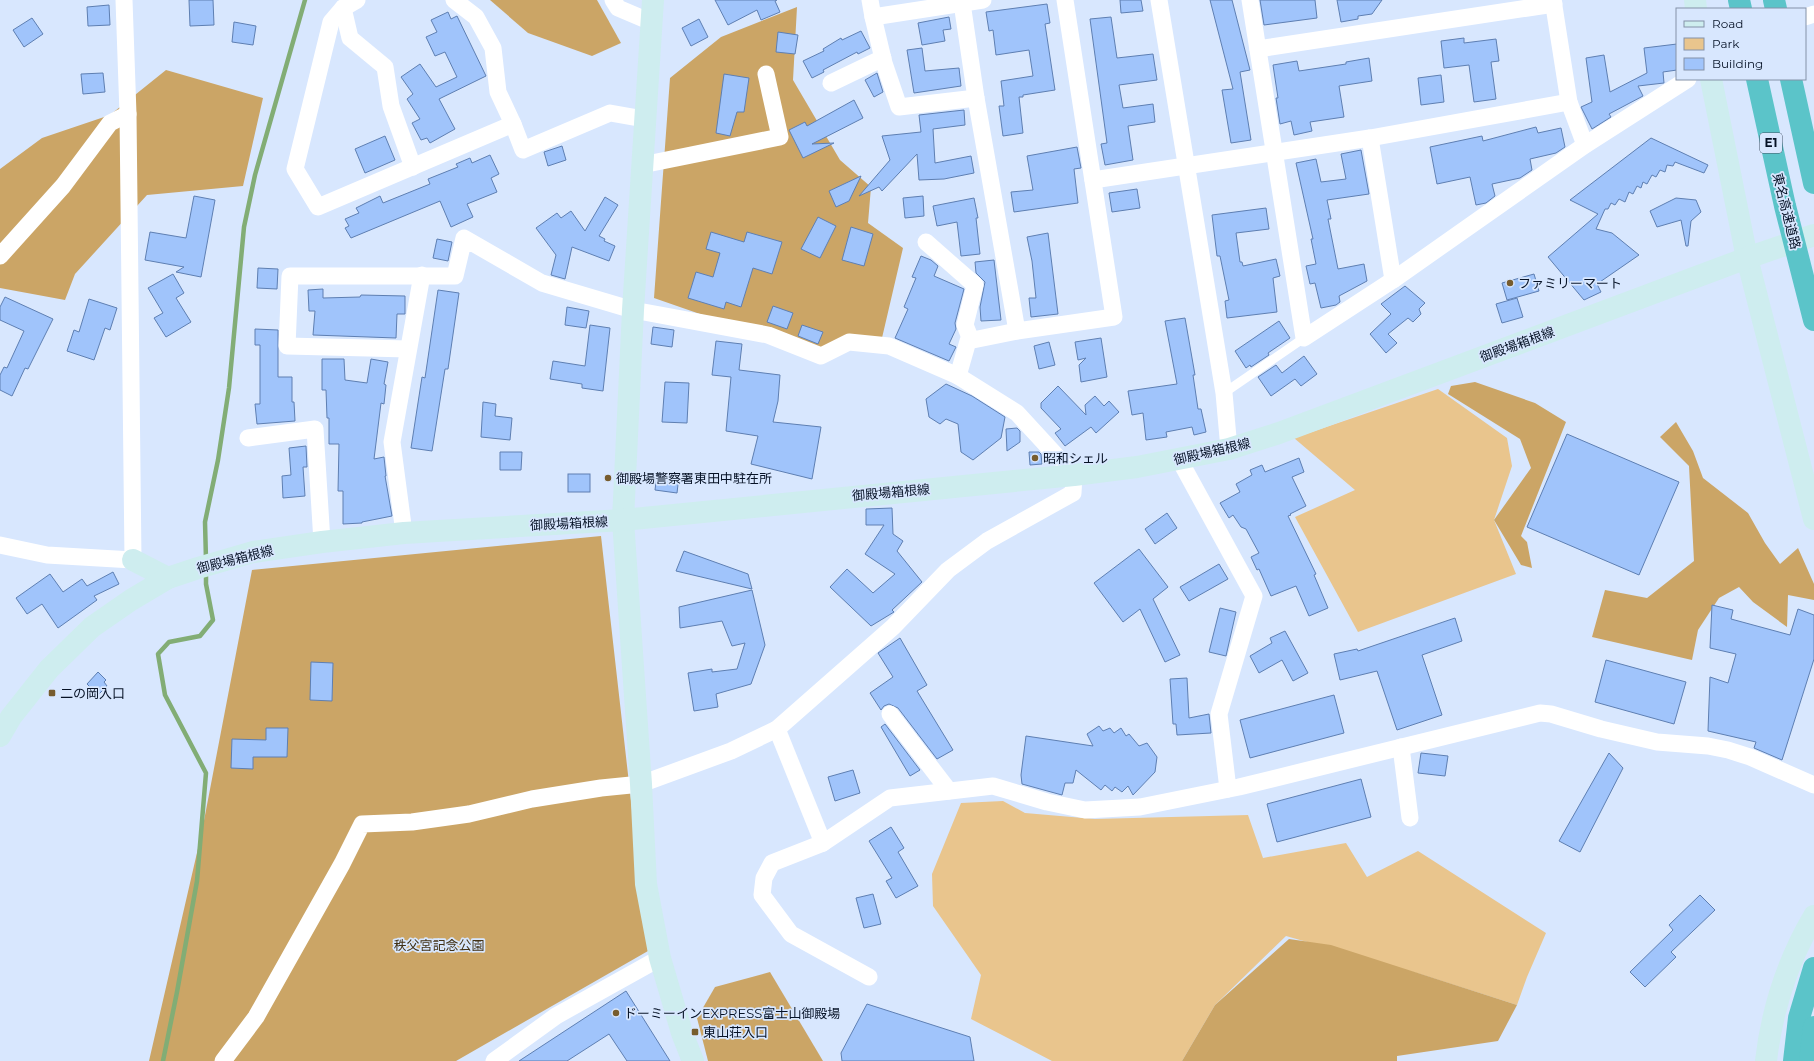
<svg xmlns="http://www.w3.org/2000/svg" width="1814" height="1061" viewBox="0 0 1814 1061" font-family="Montserrat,'Noto Sans JP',sans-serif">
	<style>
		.green { fill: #e9c58d }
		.forest { fill: #cba566 }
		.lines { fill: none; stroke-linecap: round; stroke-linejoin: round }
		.stream { stroke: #82ad75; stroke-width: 4.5 }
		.building { fill: #a0c4fb; stroke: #5e7fb2 }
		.lane { stroke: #fff; stroke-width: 9 }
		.street { stroke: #fff; stroke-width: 17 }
		.secondary { stroke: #ceedef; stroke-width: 22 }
		.highway { stroke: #5bc4c9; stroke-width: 22 }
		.poi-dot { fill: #775c2e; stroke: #d8e7fe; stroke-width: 1.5 }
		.labels { text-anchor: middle; stroke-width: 3.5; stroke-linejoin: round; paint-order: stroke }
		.shield { fill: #d8e7fe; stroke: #455267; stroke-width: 1 }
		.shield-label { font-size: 12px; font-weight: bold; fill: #061226 }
		.street-label { font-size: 13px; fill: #061226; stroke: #d8e7fe }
		.poi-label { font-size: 13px; fill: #061226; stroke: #d8e7fe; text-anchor: start }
		.park-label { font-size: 13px; fill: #413115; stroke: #d8e7fe }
	</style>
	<rect width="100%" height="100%" fill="#d8e7fe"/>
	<g class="green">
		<path d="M1438 389 1507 438 1512 466 1494 520 1516 574 1358 632 1295 517 1355 490 1294 438Z"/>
		<path d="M1003 801 1025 813 1095 819 1248 815 1263 858 1346 843 1367 877 1418 851 1546 933 1527 977 1517 1005 1420 974 1286 936 1215 1005 1182 1061H1052L971 1019 981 975 933 906 932 874 961 803Z"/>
	</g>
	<g class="forest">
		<path d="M490 0H597L621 43 592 56 528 33Z"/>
		<path d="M797 7 793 80 840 160 871 187 868 223 903 248 882 338 821 356 654 298 670 78 721 37Z"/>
		<path d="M166 70 263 98 243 186 147 195 75 274 65 300 0 288V169L42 138 110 115Z"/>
		<path d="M1475 382 1535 403 1566 422 1521 536 1527 542 1532 568 1521 565 1494 520 1531 468 1520 439 1448 394 1451 386Z"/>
		<path d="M1676 422 1693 451 1703 478 1748 513 1765 543 1780 564 1798 548 1814 584V600L1788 595 1787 627 1753 602 1739 587 1719 598 1698 630 1692 660 1592 637 1605 590 1647 598 1694 561 1689 466 1660 437Z"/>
		<path d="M601 536 648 951 456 1061H149L202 831 252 570Z"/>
		<path d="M1289 939 1331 945 1517 1005 1498 1041 1397 1056V1061H1182L1215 1005Z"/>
		<path d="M770 972 823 1061H708L697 1018 715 987Z"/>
	</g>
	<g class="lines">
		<g class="stream">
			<path d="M206 560 205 522 218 460 229 388 244 227 255 175 305 0"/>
			<path d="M163 1061 177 992 197 881 206 773 165 695 158 654 169 642 200 636 213 620 206 584V572"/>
		</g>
	</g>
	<g class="building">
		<path d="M189 0H213L214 25 190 26Z"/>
		<path d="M715 0H777L775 1 780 12 761 20 757 10 728 25Z"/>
		<path d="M1120 0H1141L1143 11 1121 13Z"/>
		<path d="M1210 0H1232L1250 70 1240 72 1251 140 1231 143 1222 90 1233 89Z"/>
		<path d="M1260 0H1315L1317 18 1264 25Z"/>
		<path d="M1337 0H1382L1372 14 1358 16V19L1341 22Z"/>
		<path d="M1047 4 1050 23 1045 24 1055 90 1023 95V97H1019L1023 133 1003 136 999 106H1004L1001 81 1033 76 1029 50 996 55 993 30 989 31 986 12Z"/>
		<path d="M109 5 110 25 88 26 87 7Z"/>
		<path d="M448 12 451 19 457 16 486 76 439 99 455 129 430 143 427 138 421 140 412 123 420 119 407 99 413 94 401 77 420 64 436 87 457 77 445 52 435 56 426 37 437 32 431 20Z"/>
		<path d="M949 17 951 29 943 30 945 41 922 45 918 23Z"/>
		<path d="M1111 17 1117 58 1153 54 1157 80 1119 85 1123 108 1153 104 1155 122 1128 126 1133 160 1105 165 1101 144 1107 143 1090 19Z"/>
		<path d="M32 18 43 34 24 47 13 30Z"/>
		<path d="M699 19 708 37 691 46 682 28Z"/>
		<path d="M234 22 256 26 253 45 232 42Z"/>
		<path d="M861 31 870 48 858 54 857 52 823 70 824 72 812 78 803 61 824 51 823 49 841 38 842 40Z"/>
		<path d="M778 32 798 35 795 54 776 52Z"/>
		<path d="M1464 38V43L1496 39 1499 61 1491 62 1496 99 1474 102 1469 65 1444 68 1441 41Z"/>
		<path d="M1677 44V70L1663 72 1664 83 1638 86 1643 96 1609 114 1611 117 1592 129 1581 107 1592 102 1586 58 1604 55 1610 92 1647 73 1644 48Z"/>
		<path d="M922 48 925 71 959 68 961 86 914 93 907 50Z"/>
		<path d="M1369 58 1372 81 1339 86 1344 117 1310 122 1312 131 1294 135 1291 121 1280 124 1276 98H1278L1273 65 1297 61 1299 71 1346 64V62Z"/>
		<path d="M103 73 105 92 83 94 81 74Z"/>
		<path d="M877 73 883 92 874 97 865 80Z"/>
		<path d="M724 74 749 78 744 112H737L730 136 716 133Z"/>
		<path d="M1441 75 1444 102 1421 105 1418 78Z"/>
		<path d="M854 100 863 118 812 144 834 143 803 158 789 130 805 122 807 126Z"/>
		<path d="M964 110 965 125 933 129 935 163 971 156 974 173 944 179 919 180 917 154 882 191 879 187 859 196 890 160 882 136 921 132 919 115Z"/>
		<path d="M1536 127 1538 133 1561 128 1565 147 1556 153 1530 159 1532 170 1520 178 1492 184 1495 196 1486 203 1476 205 1470 177 1437 184 1430 147 1482 136 1483 141Z"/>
		<path d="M385 136 395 160 365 173 355 149Z"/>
		<path d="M1651 138 1708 165 1704 173 1675 162 1673 166 1667 165 1665 172 1660 170 1656 177 1652 175 1647 184 1643 182 1641 188 1637 186 1633 194 1629 192 1625 202 1619 199 1615 205 1611 203 1608 209H1605L1596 229 1612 233 1639 255 1597 284 1601 292 1584 300 1548 257 1598 214 1570 200Z"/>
		<path d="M562 146 566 160 548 166 544 152Z"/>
		<path d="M1077 147 1081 168 1074 169 1078 203 1014 212 1011 192 1033 190 1027 156Z"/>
		<path d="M1361 150 1369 194 1327 200 1331 219H1328L1338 269 1364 264 1367 281 1339 296 1340 302 1336 305 1321 308 1315 283 1310 284 1306 266 1316 264 1311 239H1313L1296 163 1316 159 1321 182 1346 179 1341 154Z"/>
		<path d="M490 155 499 174 491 178 497 192 467 204 473 217 451 227 440 201 351 238 345 228 349 226 345 219 359 213 356 208 380 196 383 203 430 184 428 179 458 167 456 164 470 158 472 163Z"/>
		<path d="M861 176 849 201 836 207 829 191Z"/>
		<path d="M1137 189 1140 208 1112 212 1109 193Z"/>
		<path d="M194 196 215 200 201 277 176 272 184 267 145 260 150 232 186 238Z"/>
		<path d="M923 196 924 216 905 218 903 198Z"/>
		<path d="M605 197 618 205 599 236 605 239 604 241 615 246 609 261 572 247 565 279 551 275 556 255 536 228 557 213 561 218 571 211 585 231Z"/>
		<path d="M974 198 978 218H976L980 254 961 256 957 222 937 226 933 206Z"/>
		<path d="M1676 198 1696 200 1701 212 1691 221 1688 246H1686L1681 220 1657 227 1650 211Z"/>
		<path d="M1266 208 1269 229 1236 233 1240 262H1242L1243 266 1276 259 1280 276 1273 278 1277 312 1227 318 1225 301 1229 300 1220 256H1217L1212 215Z"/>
		<path d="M818 217 836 226 820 258 801 249Z"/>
		<path d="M851 227 873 234 864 266 842 260Z"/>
		<path d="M711 232 744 242 747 232 782 242 772 274 753 268 741 307 726 302 724 309 688 298 696 272 713 277 720 253 706 249Z"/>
		<path d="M1048 233 1058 314 1031 317 1029 298H1036L1032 261 1027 237Z"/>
		<path d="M437 239 452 242 448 261 433 258Z"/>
		<path d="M921 256 931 260 938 266 934 276 964 289 955 323 956 329 949 344 956 347 949 361 895 338 908 309 904 307 916 278 912 277Z"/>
		<path d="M994 260 1001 320 981 321 980 307 985 282 976 273 975 262Z"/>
		<path d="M258 268 278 269 277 289 257 288Z"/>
		<path d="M173 274 184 293 176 298 191 322 166 337 154 318 163 313 148 288Z"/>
		<path d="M1534 274 1539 291 1507 300 1502 283Z"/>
		<path d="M1405 286 1425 303 1419 309 1421 314 1413 322 1408 318 1388 334 1397 343 1386 353 1370 334 1391 314 1381 304Z"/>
		<path d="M323 289V298L360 297 361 295 405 296V314H397L396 338 313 335 315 311H309L308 290Z"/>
		<path d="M438 290 459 293 448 369H445L432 451 411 448 422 377 425 378Z"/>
		<path d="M5 297 53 319 28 369 25 368 12 396 0 390V375L4 367 7 368 24 331 0 320V307Z"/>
		<path d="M1517 298 1523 317 1502 323 1496 304Z"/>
		<path d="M89 299 117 308 110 330 105 328 94 360 67 351 74 330 79 332Z"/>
		<path d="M773 306 793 313 787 329 767 322Z"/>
		<path d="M567 307 589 311 586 328 565 325Z"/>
		<path d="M1185 318 1195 375H1193L1198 409H1201L1206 432 1194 435 1192 427 1166 432 1167 437 1146 440 1143 413 1132 415 1128 391 1177 384 1165 321Z"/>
		<path d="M1279 321 1290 338 1268 353 1269 355 1251 367 1250 365 1246 368 1235 351Z"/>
		<path d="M590 325 610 328 603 391 582 388V384L550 379 553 361 585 366Z"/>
		<path d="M802 325 823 332 818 344 798 336Z"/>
		<path d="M653 327 674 330 672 347 651 344Z"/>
		<path d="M255 329 278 330V377H292V402H294L295 421 257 424 255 404H260V345H255Z"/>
		<path d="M1101 338 1107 377 1081 382 1079 365 1086 358 1078 360 1075 342Z"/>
		<path d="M716 341 742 344 739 370 780 375 778 401 773 422 821 427 812 479 751 464 758 436 726 431 731 377 712 375Z"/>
		<path d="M1049 342 1055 365 1039 369 1034 346Z"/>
		<path d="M1304 356 1317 374 1301 386 1295 379 1271 396 1258 377 1276 365 1282 373Z"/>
		<path d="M322 359H344L345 380 367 383 371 359 388 362 384 384 386 385 384 404 381 403 374 459 384 457 386 476H385L392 516 362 522V523L343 524V491H338L339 444H329V418H327L326 390H322Z"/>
		<path d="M665 382 689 383 687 423 662 422Z"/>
		<path d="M946 384 972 396 1005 417 1001 438 973 460 961 452 958 424 946 419 940 424 929 417 926 399Z"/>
		<path d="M1058 386 1086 415 1085 405 1095 396 1104 406 1109 401 1119 412 1096 433 1091 427 1065 446 1055 433 1061 429 1041 408V403Z"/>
		<path d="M483 402 496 404 495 416 512 418 510 440 481 437Z"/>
		<path d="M1017 428 1020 431V442L1007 451 1006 429Z"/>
		<path d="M1567 434 1679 482 1639 575 1527 527Z"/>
		<path d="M306 446 307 467H303L305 496 283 498 282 476 291 475 289 448Z"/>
		<path d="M500 452H522L521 470H500Z"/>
		<path d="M1029 452H1039L1041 454 1042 464 1030 465Z"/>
		<path d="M1299 458 1304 472 1292 477 1306 506 1290 514 1291 515 1288 516 1316 574 1314 575 1328 608 1309 616 1296 586 1271 596 1259 569 1257 570 1251 557 1259 553 1246 529 1241 527 1233 515 1229 518 1220 503 1240 492 1236 484 1252 475 1250 470 1262 465 1265 472Z"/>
		<rect x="568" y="474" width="22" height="18"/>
		<path d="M657 474 679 476 677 493 655 490Z"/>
		<path d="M892 508 893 534 903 541 897 551 922 582 892 610 894 612 871 626 830 587 847 569 873 593 895 574 865 554 884 525H866V509Z"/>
		<path d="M1167 513 1177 528 1155 544 1145 529Z"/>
		<path d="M1139 549 1168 587 1153 599 1180 655 1165 662 1140 609 1123 622 1094 583Z"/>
		<path d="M684 551 748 574 752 589 676 571Z"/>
		<path d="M1219 564 1228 579 1189 601 1180 587Z"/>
		<path d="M113 572 119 584 94 596 97 600 58 628 42 604 27 614 16 598 50 574 63 592 82 579 87 586Z"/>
		<path d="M752 590 765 645 751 684 716 694 718 707 694 711 688 673 712 669V672L737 669 745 643 732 646 722 621 680 628 679 607Z"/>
		<path d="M1712 605 1733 610 1731 619 1790 635 1798 609 1814 615V659L1782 760 1754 748 1756 742 1708 731 1710 677 1728 683 1736 654 1710 648Z"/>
		<path d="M1220 608 1236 612 1226 656 1209 652Z"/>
		<path d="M1455 618 1462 641 1422 655 1442 715 1397 730 1377 671 1340 680 1334 654 1357 649 1358 651Z"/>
		<path d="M1285 631 1308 673 1293 681 1282 660 1259 673 1250 656 1272 643 1270 638Z"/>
		<path d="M900 638 927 685 917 691 953 750 937 759 898 708 889 704 884 706 881 710 870 693 893 677 878 653Z"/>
		<path d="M1606 660 1686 682 1674 724 1595 702Z"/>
		<path d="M311 662 333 663 332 701 310 700Z"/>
		<path d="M98 672 106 680 104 682 107 686 98 695 87 684Z"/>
		<path d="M1187 678 1189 718 1209 714 1211 733 1177 735 1176 724H1173L1170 679Z"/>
		<path d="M1334 695 1344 733 1250 758 1240 720Z"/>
		<path d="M885 724 920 770 910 776 881 727Z"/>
		<path d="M1099 726 1103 731 1110 728 1114 733 1121 728 1126 736 1129 734 1139 746 1147 743 1157 757 1155 772 1133 795 1128 786 1122 792 1115 787 1112 791 1105 785 1101 790 1076 770 1073 783H1065L1062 795 1022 784 1021 775 1026 736 1093 746 1087 734Z"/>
		<path d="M266 728H288L287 757H253V769L231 768 232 739 266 740Z"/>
		<path d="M1421 753 1448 756 1445 776 1418 773Z"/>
		<path d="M1609 753 1623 768 1580 852 1559 841Z"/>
		<path d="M853 770 860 793 835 801 828 777Z"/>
		<path d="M1361 779 1371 817 1277 842 1267 804Z"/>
		<path d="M891 827 904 848 898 852 918 886 896 898 886 881 892 878 869 841Z"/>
		<path d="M873 894 881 924 864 928 856 898Z"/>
		<path d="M1700 895 1715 910 1671 952 1676 957 1645 987 1630 972 1673 930 1669 925Z"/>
		<path d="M626 991 670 1061H627L609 1034 567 1061H519Z"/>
		<path d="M867 1004 970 1037 974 1061H842L841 1053Z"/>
	</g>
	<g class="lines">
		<path class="lane" d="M1224 393 1304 338"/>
		<g class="street">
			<path d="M357 0 343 8 331 22 295 169 318 207 513 124 498 92 493 48 476 17 454 0"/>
			<path d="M613 0 618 8 651 22"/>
			<path d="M870 0 873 17 983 0"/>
			<path d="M1159 0 1224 393 1229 449"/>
			<path d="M1250 0 1304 338 1393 280 1585 145 1688 79"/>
			<path d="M1553 0 1569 102 1585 145"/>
			<path d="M962 3 976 98 1017 331"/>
			<path d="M343 8 350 38 385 67 391 106 413 167"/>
			<path d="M873 17 884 63 899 107 976 98"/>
			<path d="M1805 17 1814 14"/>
			<path d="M1258 49 1554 4"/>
			<path d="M831 83 883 58"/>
			<path d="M513 124 523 150 610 113 644 119"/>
			<path d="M1370 138 1393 280"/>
			<path d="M642 165 780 137 766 74"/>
			<path d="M1093 180 1370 138 1569 102"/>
			<path d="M926 242 975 285 965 325 971 340"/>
			<path d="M0 256 63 186 110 123 128 114"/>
			<path d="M958 376 968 341 1017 331 1114 317 1065 0"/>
			<path d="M248 438 315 429 322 542"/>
			<path d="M1179 459 1254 596 1219 714 1228 789"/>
			<path d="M404 533 392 442 422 275"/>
			<path d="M0 545 47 555 133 560 128 114 124 0"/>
			<path d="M890 714 949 791"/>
			<path d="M777 729 823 843"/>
			<path d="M1401 747 1410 818"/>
			<path d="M869 977 791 934 762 895 764 878 772 863 823 843 890 798 993 786 1047 802 1085 810 1140 807 1239 787 1540 713 1551 714 1601 729 1657 742 1708 746 1728 750 1750 757 1814 785"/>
			<path d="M223 1061 256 1017 342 864 362 824 412 822 469 814 532 799 601 788 641 784 731 751 777 729 893 627 948 570 987 541 1073 493 1074 475 1017 413 958 376 889 346 849 342 821 356 768 335 633 310 542 283 464 238 455 276H290L287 346 408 349"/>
			<path d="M494 1061 556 1016 660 958"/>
		</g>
		<g class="secondary">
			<path d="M653 0 633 310 623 520 641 784 646 884 660 958 682 1033 693 1061"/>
			<path d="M1695 0 1696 9"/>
			<path d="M1711 79 1747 258 1814 519"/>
			<path d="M133 560 168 578"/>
			<path d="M0 736 11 717 49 669 92 627 131 600 168 578 198 568 253 552 322 542 404 533 623 520 1074 475 1137 467 1229 449 1279 433 1747 258 1814 235"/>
			<path d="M1766 1061C1772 1009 1788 960 1814 916"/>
		</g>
		<g class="highway">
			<path d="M1739 0 1741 9"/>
			<path d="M1774 0 1776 9"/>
			<path d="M1757 79 1785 206 1814 320"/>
			<path d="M1791 79 1814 183"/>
			<path d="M1794 1061 1799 1018 1814 968"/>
			<path d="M1810 1061 1814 1027"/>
		</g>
	</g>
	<g class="poi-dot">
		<circle cx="1510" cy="283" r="4"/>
		<circle cx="1035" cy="458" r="4"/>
		<circle cx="608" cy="478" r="4"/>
		<rect x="48" y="689" width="8" height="8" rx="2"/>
		<circle cx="616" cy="1013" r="4"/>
		<rect x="691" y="1028" width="8" height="8" rx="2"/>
	</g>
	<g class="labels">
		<rect class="shield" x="1760" y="133" width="22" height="20" rx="3"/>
		<g class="shield-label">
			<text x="1771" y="147">E1</text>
		</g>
		<g class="street-label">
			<text transform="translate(1787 211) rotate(76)" y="5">東名高速道路</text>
			<text transform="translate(1517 344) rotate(-20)" y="5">御殿場箱根線</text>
			<text transform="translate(1212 451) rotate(-13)" y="5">御殿場箱根線</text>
			<text transform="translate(891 492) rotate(-5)" y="5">御殿場箱根線</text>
			<text transform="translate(569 523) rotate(-3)" y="5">御殿場箱根線</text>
			<text transform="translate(235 559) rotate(-14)" y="5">御殿場箱根線</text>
		</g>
		<g class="poi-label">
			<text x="1518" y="288">ファミリーマート</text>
			<text x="1043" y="463">昭和シェル</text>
			<text x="616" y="483">御殿場警察署東田中駐在所</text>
			<text x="60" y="698">二の岡入口</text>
			<text x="624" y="1018">ドーミーインEXPRESS富士山御殿場</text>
			<text x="703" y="1037">東山荘入口</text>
		</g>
		<g class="park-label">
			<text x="439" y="950">秩父宮記念公園</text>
		</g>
	</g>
	<rect x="1676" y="8" width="130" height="72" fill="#d8e7fe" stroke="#8492a8"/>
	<rect x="1684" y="21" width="20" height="6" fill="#ceedef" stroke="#8492a8"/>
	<text x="1712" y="28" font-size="12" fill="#061226">Road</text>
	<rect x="1684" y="38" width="20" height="12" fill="#e9c58d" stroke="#8492a8"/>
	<text x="1712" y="48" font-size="12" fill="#061226">Park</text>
	<rect x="1684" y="58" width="20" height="12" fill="#a0c4fb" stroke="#8492a8"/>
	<text x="1712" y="68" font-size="12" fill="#061226">Building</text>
</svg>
